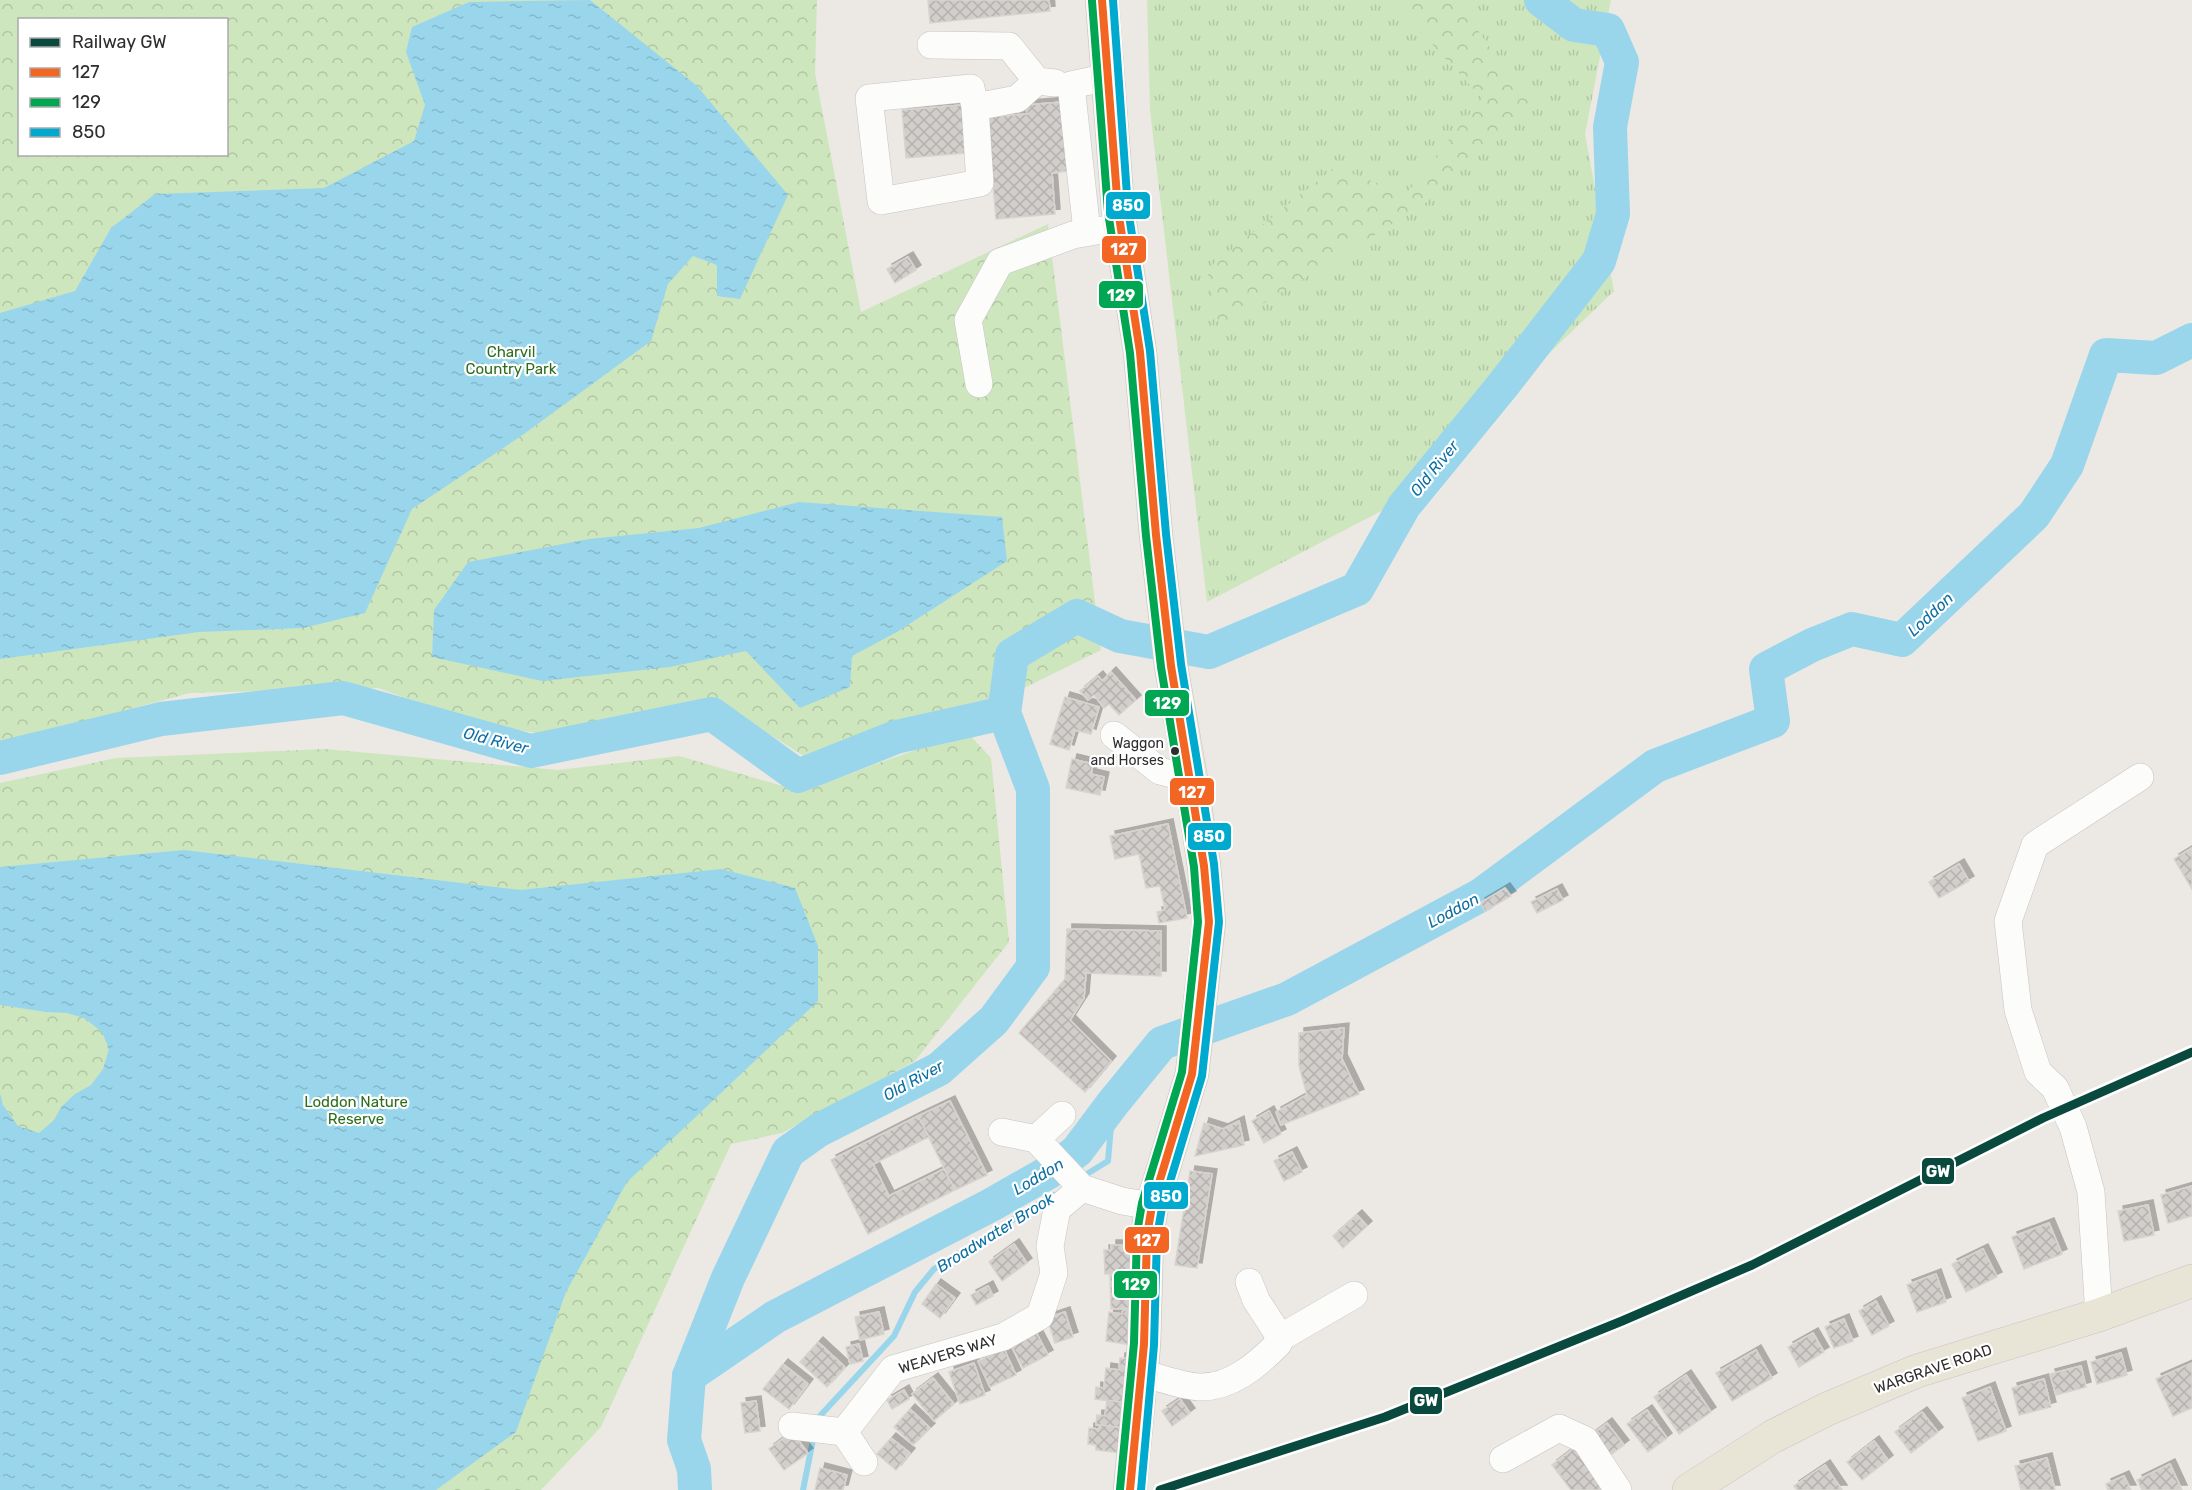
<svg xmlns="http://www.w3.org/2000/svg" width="2192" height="1490" viewBox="0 0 2192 1490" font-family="Rubik,sans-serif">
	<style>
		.grass { fill: url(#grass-tufts) }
		.forest { fill: url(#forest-crowns); fill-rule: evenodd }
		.water { fill: url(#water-ripples) }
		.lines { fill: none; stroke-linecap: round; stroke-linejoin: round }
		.stream { stroke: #99d6ec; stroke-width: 6 }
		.river { stroke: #99d6ec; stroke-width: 34 }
		.building { fill: url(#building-cross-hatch); stroke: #d7d4d0; stroke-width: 1.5; filter: url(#shadow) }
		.minor-casing { stroke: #c5c4c5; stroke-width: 28 }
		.major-casing { stroke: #c6c5c4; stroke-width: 34 }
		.minor { stroke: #fcfcfb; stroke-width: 27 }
		.major { stroke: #e8e4d6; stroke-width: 33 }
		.bus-1-casing { stroke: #fff; stroke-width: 12 }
		.bus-2-casing { stroke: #fff; stroke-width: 12 }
		.bus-3-casing { stroke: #fff; stroke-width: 12 }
		.bus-1 { stroke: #f26522; stroke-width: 8 }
		.bus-2 { stroke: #00a651; stroke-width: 8 }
		.bus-3 { stroke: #00a9ce; stroke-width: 8 }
		.rail-1-casing { stroke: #fff; stroke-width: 14 }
		.rail-1 { stroke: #0a493e; stroke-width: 9 }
		.bus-dot { fill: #2e2e2e; stroke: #fff; stroke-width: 2 }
		.labels { text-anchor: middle; stroke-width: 4.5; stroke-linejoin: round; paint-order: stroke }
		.bus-label { font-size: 14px; fill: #2e2e2e; stroke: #fff; text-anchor: end }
		.park-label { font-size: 15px; fill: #2c6e1b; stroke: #fff }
		.street-label { font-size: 15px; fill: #2e2e2e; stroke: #fff }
		.water-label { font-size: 16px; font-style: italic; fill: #0d6fa3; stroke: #fff }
		.line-badge { stroke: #fff; stroke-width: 2 }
		.badge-label { font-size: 16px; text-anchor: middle; font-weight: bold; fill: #fff }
	</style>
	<defs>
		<pattern id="grass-tufts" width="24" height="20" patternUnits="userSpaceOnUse" patternTransform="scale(1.5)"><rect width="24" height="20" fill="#cee6be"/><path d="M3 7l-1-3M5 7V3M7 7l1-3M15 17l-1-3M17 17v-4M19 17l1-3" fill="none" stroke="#b1c6a4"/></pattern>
		<pattern id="forest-crowns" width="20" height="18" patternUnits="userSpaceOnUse" patternTransform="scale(1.5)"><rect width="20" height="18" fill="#cee6be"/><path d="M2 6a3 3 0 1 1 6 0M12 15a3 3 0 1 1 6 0" fill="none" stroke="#b1c6a4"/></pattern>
		<pattern id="water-ripples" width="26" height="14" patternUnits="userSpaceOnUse" patternTransform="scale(1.5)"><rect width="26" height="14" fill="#99d6ec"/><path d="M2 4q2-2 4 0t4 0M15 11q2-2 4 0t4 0" fill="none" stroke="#84b8cb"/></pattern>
		<pattern id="building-cross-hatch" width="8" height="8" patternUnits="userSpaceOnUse" patternTransform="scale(1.5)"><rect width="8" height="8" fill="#d1cecb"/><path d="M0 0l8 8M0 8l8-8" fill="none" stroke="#b4b1af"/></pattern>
		<filter id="shadow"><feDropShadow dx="5" dy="-5" stdDeviation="0" flood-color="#0004"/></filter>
	</defs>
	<rect width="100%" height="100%" fill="#ece8e4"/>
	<path class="grass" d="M1147 0H1611L1585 134 1614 291 1389 507 1207 602 1150 110Z"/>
	<g class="forest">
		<path d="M0 0H817L815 73 861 312 1048 224 1101 650 992 704 897 720 810 760 719 702 549 735 471 722 378 688 190 693 0 744ZM20 20H226V154H20Z"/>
		<path d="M1391 0H1456L1529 102 1423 205 1220 330 1207 269 1335 167 1406 194 1482 98Z"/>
		<path d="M967 732 991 758 1009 942 915 1061 782 1133 731 1144 601 1427 541 1490H0V783L116 758 325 749 558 770 679 756 803 792 870 766Z"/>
	</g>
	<g class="water">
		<path d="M590 0 697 86 788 195 740 299 717 296V265L693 256 668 284 651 341 524 434 412 509 365 613 303 628 199 632 0 659V313L75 291 111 228 155 194 324 188 414 141 425 105 406 52 412 27 469 2Z"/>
		<path d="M799 502 1002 517 1007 561 897 632 852 656 850 687 800 708 746 651 670 667 542 681 432 657 434 610 468 562 589 539 699 528Z"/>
		<path d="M184 850 520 890 721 869 795 888 818 946V1001L627 1182 566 1292 516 1432 436 1490H0V1093L3 1105 18 1126 39 1133 54 1120 61 1107 75 1094 91 1085 103 1069 109 1049 102 1032 84 1018 67 1013 46 1012 0 1005V867Z"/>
	</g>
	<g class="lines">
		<g class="stream">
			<path d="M1082 1177 1108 1161 1113 1103"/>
			<path d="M817 1422 818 1418 894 1336 915 1292 934 1269 1053 1195"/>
			<path d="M803 1490 814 1435"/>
		</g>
		<g class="river">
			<path d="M0 758 161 719 343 698 531 751 712 714 798 776 896 737 1004 713"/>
			<path d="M689 1376 775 1317 991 1205 1049 1172 1077 1151 1113 1103 1162 1043 1287 999 1481 895 1655 766 1773 721 1766 669 1812 645 1852 629 1902 640 2034 515 2067 465 2106 355 2156 358 2192 340"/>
			<path d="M695 1490 694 1469 684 1440 689 1376 728 1278 788 1152 819 1130 939 1069 994 1020 1033 967V789L1004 713 1012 655 1077 616 1120 636 1209 652 1357 589 1404 506 1503 385 1599 261 1613 214 1610 127 1622 62 1608 30 1574 25 1541 0"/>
		</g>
	</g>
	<g class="building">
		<path d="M928 0H1049L1050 11 930 23Z"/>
		<path d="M1062 102 1068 171 1052 173 1055 214 996 219 987 117 1027 114 1026 105Z"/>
		<path d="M962 105 967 153 906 158 902 110Z"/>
		<path d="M908 257 916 270 895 283 887 269Z"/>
		<path d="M1111 672 1136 700 1119 715 1109 704 1104 708 1094 695 1088 700 1080 691 1098 676 1102 681Z"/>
		<path d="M1065 697 1099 707 1091 734 1075 730 1069 750 1050 744Z"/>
		<path d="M1072 759 1093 764 1091 774 1104 777 1100 795 1066 788Z"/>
		<path d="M1168 824 1187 918 1159 923 1157 912 1165 910 1160 886 1146 888 1139 854 1115 859 1110 836Z"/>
		<path d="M2192 848V889L2174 859Z"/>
		<path d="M1959 864 1969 881 1939 898 1929 882Z"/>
		<path d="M1505 888 1511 896 1485 911 1480 903Z"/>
		<path d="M1557 889 1563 900 1537 913 1531 902Z"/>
		<path d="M1067 929 1161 931V976L1086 973 1084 998 1070 1020 1111 1061 1085 1092 1019 1033 1065 979Z"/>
		<path d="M1344 1028 1342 1059 1359 1094 1281 1125 1276 1112 1307 1095 1299 1066V1033Z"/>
		<path d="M950 1101 987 1175 955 1190 918 1116Z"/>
		<path d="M1269 1111 1281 1134 1264 1143 1252 1121Z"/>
		<path d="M918 1116 929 1137 873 1164 889 1196 944 1169 955 1190 868 1234 831 1160Z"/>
		<path d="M1239 1121 1244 1145 1195 1156 1204 1123 1223 1129Z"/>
		<path d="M1292 1152 1302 1172 1284 1181 1274 1161Z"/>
		<path d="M1190 1171 1212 1174 1197 1268 1175 1265Z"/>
		<path d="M2192 1186V1216L2168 1223 2161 1195Z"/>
		<path d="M2148 1205 2154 1235 2124 1241 2118 1211Z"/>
		<path d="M1357 1215 1367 1226 1343 1248 1333 1236Z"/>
		<path d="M2049 1223 2062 1254 2024 1269 2012 1237Z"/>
		<path d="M1014 1244 1027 1263 1002 1281 989 1262Z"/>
		<path d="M1111 1245H1133L1134 1275 1110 1276V1274H1105L1104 1250H1111Z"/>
		<path d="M1983 1249 1997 1277 1966 1292 1952 1264Z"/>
		<path d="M1936 1274 1946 1302 1917 1312 1907 1285Z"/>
		<path d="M1134 1275 1135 1308 1111 1309 1110 1276Z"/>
		<path d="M936 1284 955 1298 940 1318 922 1304Z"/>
		<path d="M988 1286 993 1296 976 1305 971 1295Z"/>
		<path d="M1876 1301 1889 1326 1872 1335 1859 1311Z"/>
		<path d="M1123 1310 1136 1312 1132 1345 1106 1341 1109 1312 1122 1314Z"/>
		<path d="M879 1312 884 1334 860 1340 855 1317Z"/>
		<path d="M1065 1312 1073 1337 1055 1343 1047 1318Z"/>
		<path d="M1844 1319 1853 1341 1834 1348 1825 1327Z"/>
		<path d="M1036 1332 1048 1355 1023 1368 1011 1345Z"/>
		<path d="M1813 1333 1824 1352 1799 1367 1788 1347Z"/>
		<path d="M818 1342 845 1367 827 1387 800 1362Z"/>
		<path d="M859 1344 863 1361 850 1364 846 1347Z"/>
		<path d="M1004 1349 1016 1375 990 1387 978 1361Z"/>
		<path d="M1756 1350 1772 1378 1732 1401 1716 1373Z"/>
		<path d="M2121 1353 2127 1375 2097 1384 2091 1362Z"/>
		<path d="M1120 1358 1132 1359 1127 1403 1095 1399 1096 1387 1104 1388 1106 1368 1119 1370Z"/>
		<path d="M974 1363 985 1395 960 1404 949 1372Z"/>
		<path d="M2192 1363V1408L2173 1416 2156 1379Z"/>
		<path d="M783 1364 808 1384 789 1409 763 1389Z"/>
		<path d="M2081 1366 2086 1387 2056 1395 2050 1374Z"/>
		<path d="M1686 1375 1711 1412 1679 1434 1654 1397Z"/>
		<path d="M933 1378 954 1404 934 1421 912 1394Z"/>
		<path d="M2044 1379 2051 1407 2019 1415 2012 1388Z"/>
		<path d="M1990 1387 2006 1431 1978 1441 1962 1398Z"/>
		<path d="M904 1390 909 1399 892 1409 887 1400Z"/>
		<path d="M1180 1399 1190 1413 1172 1426 1162 1411Z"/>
		<path d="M1107 1400 1127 1403 1125 1428 1096 1425 1097 1415 1105 1416Z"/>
		<path d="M756 1401 760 1431 745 1433 741 1403Z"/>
		<path d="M910 1409 930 1428 913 1445 894 1427Z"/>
		<path d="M1647 1410 1667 1438 1648 1452 1627 1424Z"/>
		<path d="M1922 1412 1938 1432 1911 1453 1895 1432Z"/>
		<path d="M1607 1423 1624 1445 1590 1470 1605 1490H1571L1552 1465Z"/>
		<path d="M1100 1425 1125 1428 1122 1453 1096 1450V1445L1088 1444 1089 1428 1099 1429Z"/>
		<path d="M792 1432 808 1453 784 1470 769 1449Z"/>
		<path d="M891 1438 910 1453 896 1470 877 1454Z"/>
		<path d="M1874 1441 1888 1460 1862 1480 1847 1462Z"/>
		<path d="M2047 1458 2055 1490H2021L2015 1466Z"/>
		<path d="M2170 1464 2182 1490H2142L2137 1480Z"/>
		<path d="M1825 1465 1842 1490H1797L1794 1486Z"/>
		<path d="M820 1468 847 1475 843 1490H815Z"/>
		<path d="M2124 1476 2131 1490H2108L2106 1484Z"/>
	</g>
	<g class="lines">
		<g class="minor-casing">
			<g id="minor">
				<path d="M931 45 1009 46 1037 81 1055 83"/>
				<path d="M975 107 971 88 869 98 881 201 980 183 975 107 1017 99 1037 81"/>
				<path d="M1087 232 1071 85 1108 77"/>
				<path d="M979 384 968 320 1000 262 1073 235 1120 227"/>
				<path d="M1114 735 1160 771 1191 779"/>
				<path d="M1002 1132 1036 1139"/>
				<path d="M1036 1139 1082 1188"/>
				<path d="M1036 1139 1062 1115"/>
				<path d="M2099 1315 2091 1192 2073 1127 2055 1088 2038 1072 2018 1010 2008 921 2035 845 2140 777"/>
				<path d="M1278 1339 1354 1295"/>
				<path d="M1140 1373C1159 1377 1180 1386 1199 1387 1231 1388 1257 1365 1278 1344V1334L1256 1300 1249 1282"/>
				<path d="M792 1426 844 1432 893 1369 1003 1337 1040 1316 1054 1273 1050 1246 1057 1209 1082 1188 1122 1201 1152 1206"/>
				<path d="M844 1432 864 1462"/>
				<path d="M1503 1459 1559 1428 1585 1440 1618 1490"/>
			</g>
		</g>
		<g class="major-casing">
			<g id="major">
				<path d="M1102 0 1118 210 1140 352 1156 535 1171 666 1191 779 1204 866 1209 922 1192 1074 1152 1206 1147 1235 1144 1344 1130 1490"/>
				<path d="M1689 1490 1772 1437 1825 1410 1917 1371 2099 1315 2192 1281"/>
			</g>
		</g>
		<use href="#minor" class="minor"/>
		<use href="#major" class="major"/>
		<g class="bus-1-casing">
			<path id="bus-1" d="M1102 0 1118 210 1140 352 1156 535 1171 666 1204 866 1209 922 1192 1074 1152 1206 1147 1235 1144 1344 1130 1490"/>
		</g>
		<g class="bus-2-casing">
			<path id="bus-2" d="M1092 1 1108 212 1130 353 1146 536 1161 667 1194 867 1198 922 1182 1072 1142 1203 1137 1233 1134 1343 1120 1489"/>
		</g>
		<g class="bus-3-casing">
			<path id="bus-3" d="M1113 0 1128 209 1150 351 1166 534 1181 664 1214 864 1219 922 1202 1076 1162 1208 1157 1236 1154 1345 1141 1490"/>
		</g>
		<use href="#bus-1" class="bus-1"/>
		<use href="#bus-2" class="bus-2"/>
		<use href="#bus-3" class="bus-3"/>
		<g class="rail-1-casing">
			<path id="rail-1" d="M1160 1490 1385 1417 1622 1321 1752 1265 2043 1118 2192 1052"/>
		</g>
		<use href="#rail-1" class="rail-1"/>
	</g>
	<circle class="bus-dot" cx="1175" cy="751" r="5"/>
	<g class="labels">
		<g class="bus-label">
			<text x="1164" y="748">Waggon<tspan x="1164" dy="17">and Horses</tspan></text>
		</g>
		<g class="park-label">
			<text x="511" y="357">Charvil<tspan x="511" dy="17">Country Park</tspan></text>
			<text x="356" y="1107">Loddon Nature<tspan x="356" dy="17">Reserve</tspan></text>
		</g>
		<g class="street-label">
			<text transform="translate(948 1354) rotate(-17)" y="5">WEAVERS WAY</text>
			<text transform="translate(1933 1369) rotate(-19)" y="5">WARGRAVE ROAD</text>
		</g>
		<g class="water-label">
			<text transform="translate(1434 468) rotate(-51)" y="6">Old River</text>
			<text transform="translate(1930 614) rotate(-43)" y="6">Loddon</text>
			<text transform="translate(496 740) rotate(14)" y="6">Old River</text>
			<text transform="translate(1453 910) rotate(-28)" y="6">Loddon</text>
			<text transform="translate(913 1080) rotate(-29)" y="6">Old River</text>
			<text transform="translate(1038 1176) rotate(-31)" y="6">Loddon</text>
			<text transform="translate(995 1232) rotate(-32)" y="6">Broadwater Brook</text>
		</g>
	</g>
	<g class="line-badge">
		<rect x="1105" y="191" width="46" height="29" rx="6" fill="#00a9ce"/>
		<rect x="1101" y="235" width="46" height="29" rx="6" fill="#f26522"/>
		<rect x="1098" y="280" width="46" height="29" rx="6" fill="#00a651"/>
		<rect x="1144" y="689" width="46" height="28" rx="6" fill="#00a651"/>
		<rect x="1169" y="777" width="46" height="29" rx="6" fill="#f26522"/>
		<rect x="1187" y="822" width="45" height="29" rx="6" fill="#00a9ce"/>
		<rect x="1921" y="1157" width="34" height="28" rx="6" fill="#0a493e"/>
		<rect x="1143" y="1181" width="46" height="29" rx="6" fill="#00a9ce"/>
		<rect x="1124" y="1226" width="46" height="28" rx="6" fill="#f26522"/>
		<rect x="1113" y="1270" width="45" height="29" rx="6" fill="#00a651"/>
		<rect x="1409" y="1386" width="34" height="29" rx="6" fill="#0a493e"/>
	</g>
	<g class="badge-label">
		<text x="1128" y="211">850</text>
		<text x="1124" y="255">127</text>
		<text x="1121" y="301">129</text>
		<text x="1167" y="709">129</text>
		<text x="1192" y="798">127</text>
		<text x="1209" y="842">850</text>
		<text x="1938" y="1177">GW</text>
		<text x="1166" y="1202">850</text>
		<text x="1147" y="1246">127</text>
		<text x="1136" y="1290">129</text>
		<text x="1426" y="1406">GW</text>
	</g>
	<rect x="18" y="18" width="210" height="138" fill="#ffffff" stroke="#ababab" stroke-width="1.5"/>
	<rect x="30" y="38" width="30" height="9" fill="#0a493e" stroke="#ababab" stroke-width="1.5"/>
	<text x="72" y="48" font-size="18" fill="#2e2e2e">Railway GW</text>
	<rect x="30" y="68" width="30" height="9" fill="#f26522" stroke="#ababab" stroke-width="1.5"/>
	<text x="72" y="78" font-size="18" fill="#2e2e2e">127</text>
	<rect x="30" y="98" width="30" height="9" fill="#00a651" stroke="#ababab" stroke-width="1.5"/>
	<text x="72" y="108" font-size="18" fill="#2e2e2e">129</text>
	<rect x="30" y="128" width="30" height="9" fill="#00a9ce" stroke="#ababab" stroke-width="1.5"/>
	<text x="72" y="138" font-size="18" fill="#2e2e2e">850</text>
</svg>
